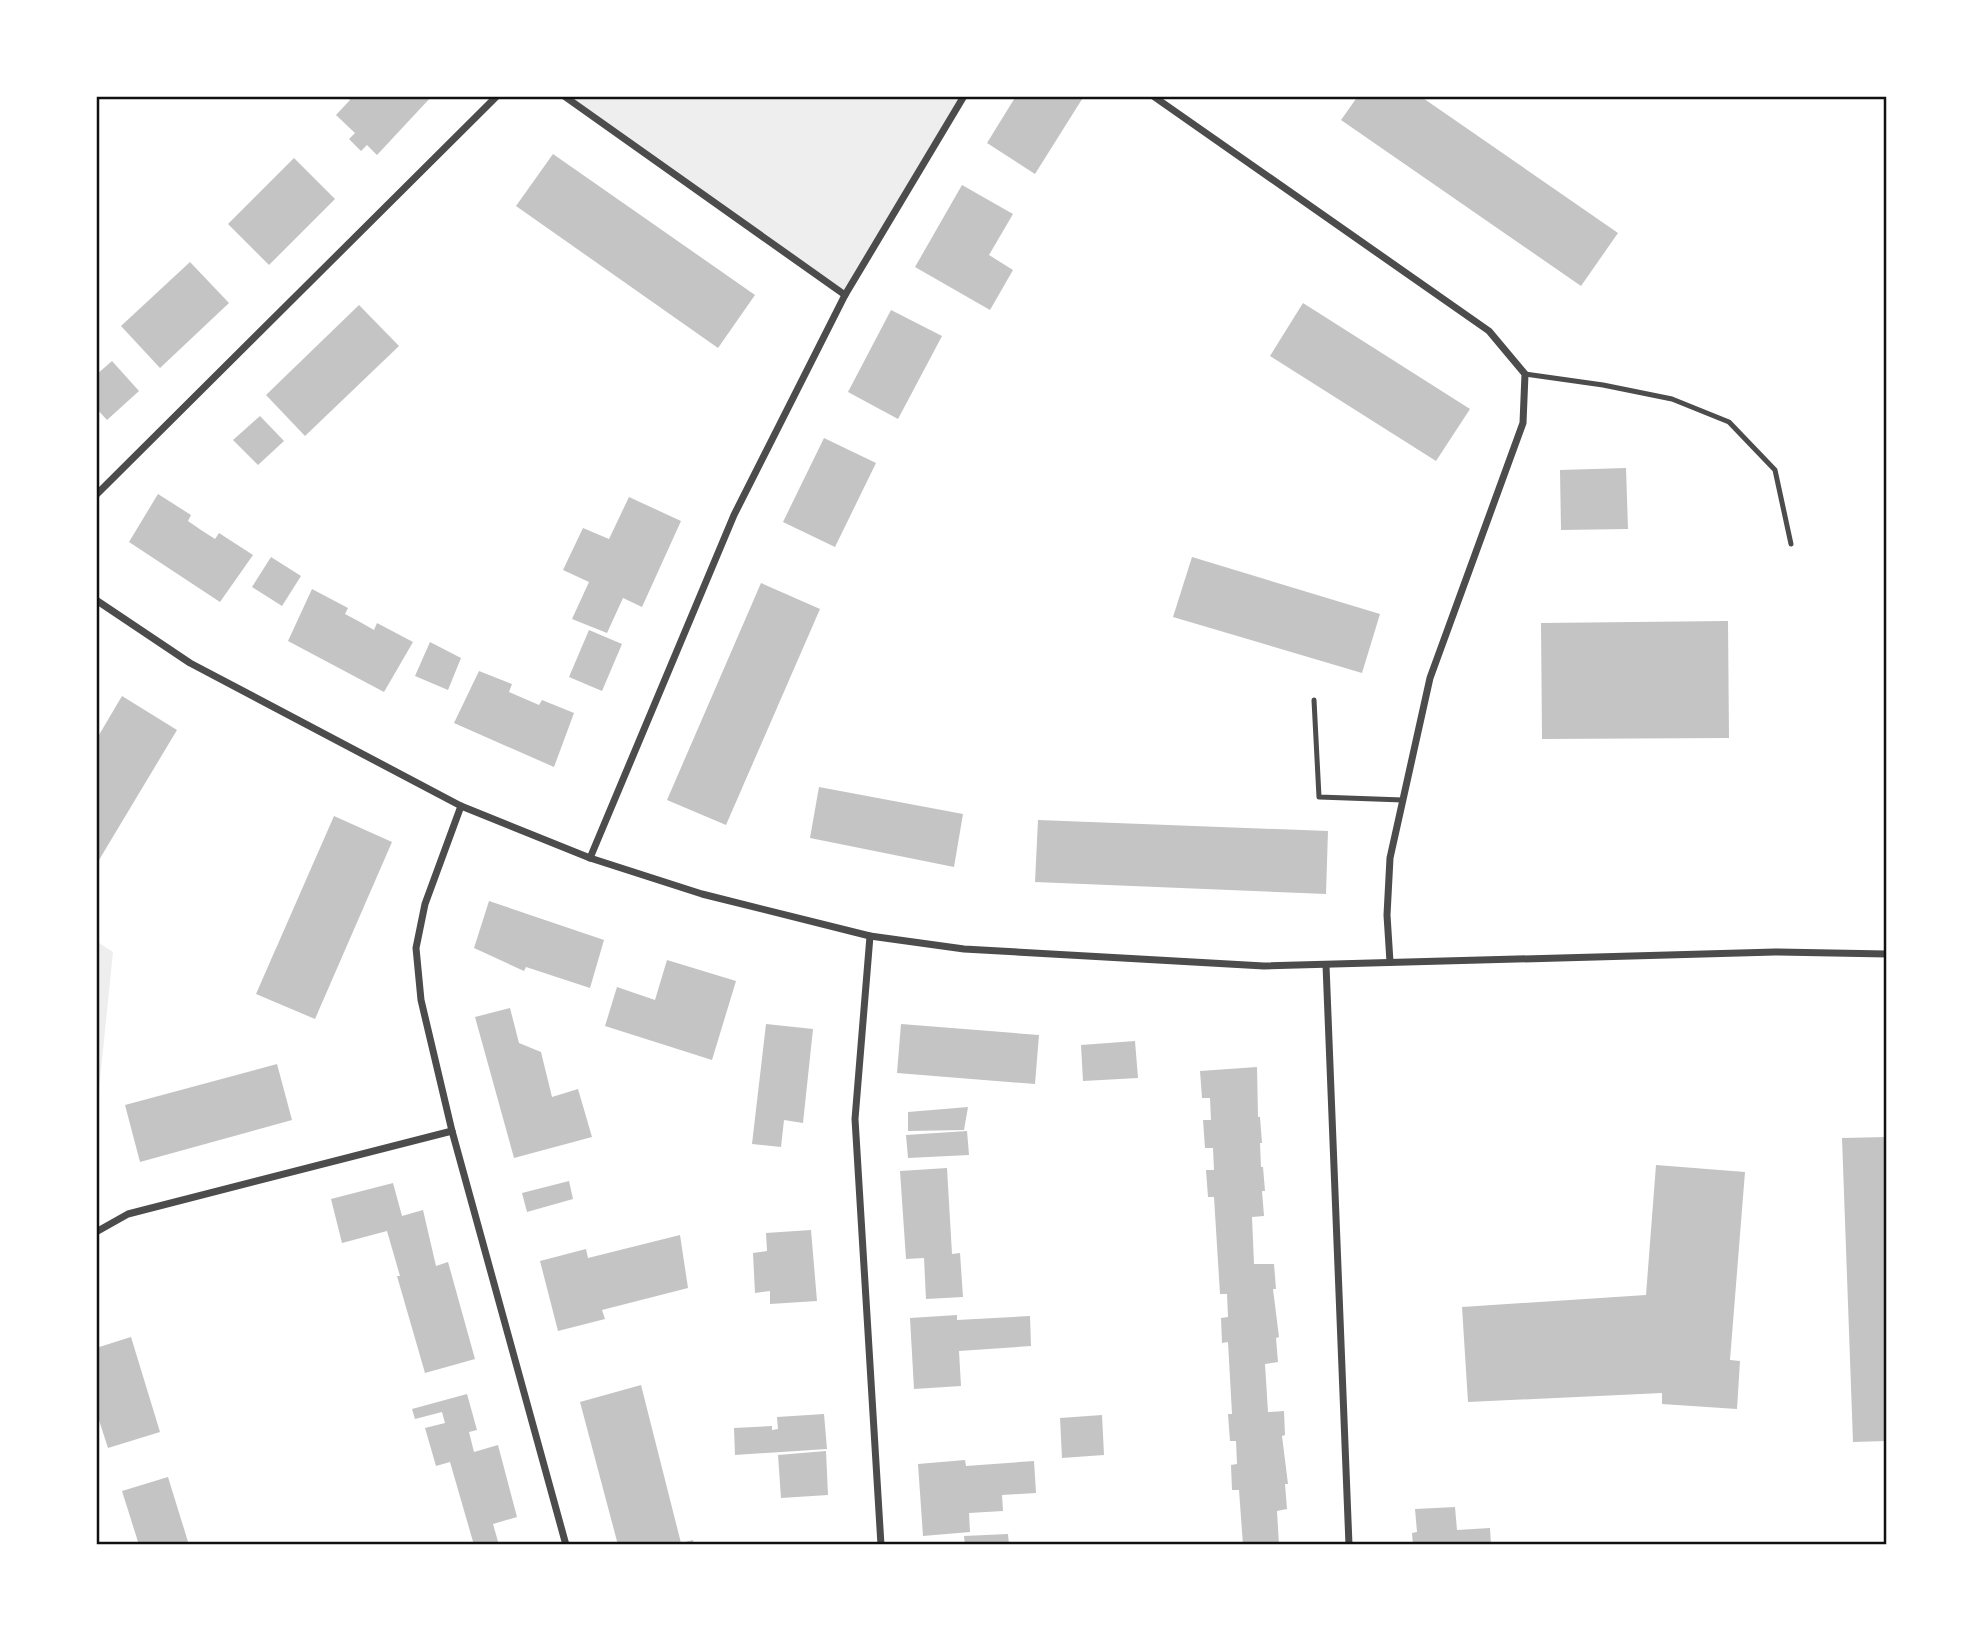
<svg xmlns="http://www.w3.org/2000/svg" width="1983" height="1641" viewBox="0 0 1983 1641" font-family="Commissioner,sans-serif">
	<style>
		.green { fill: #eee }
		.building { fill: #c4c4c4 }
		.lines { fill: none; stroke-linecap: round; stroke-linejoin: round }
		.service { stroke: #4c4c4c; stroke-width: 5 }
		.minor { stroke: #4c4c4c; stroke-width: 7 }
		.neatline { fill: none; stroke: #111; stroke-width: 2.5 }
	</style>
	<rect width="100%" height="100%" fill="#fff"/>
	<g class="green">
		<path d="M564 96H964L845 295Z"/>
		<path d="M96 941 113 952 96 1119Z"/>
	</g>
	<g class="building">
		<path d="M345 96H432L377 155 367 145 361 151 349 139 355 133 336 115 350 100Z"/>
		<path d="M1016 96H1084L1035 174 987 143Z"/>
		<path d="M1358 96H1420L1618 233 1581 286 1341 120Z"/>
		<path d="M553 154 755 295 718 348 516 206Z"/>
		<path d="M294 158 335 199 269 265 228 224Z"/>
		<path d="M962 185 1013 214 989 255 1013 270 990 310 915 267Z"/>
		<path d="M190 262 229 303 160 368 121 326Z"/>
		<path d="M1303 303 1470 409 1436 461 1270 356Z"/>
		<path d="M359 305 399 346 305 436 266 395Z"/>
		<path d="M891 310 942 336 898 419 848 392Z"/>
		<path d="M112 361 139 391 107 420 96 408V375Z"/>
		<path d="M260 416 284 441 258 465 233 440Z"/>
		<path d="M824 438 876 463 835 547 783 522Z"/>
		<path d="M1626 468 1628 529 1561 530 1560 470Z"/>
		<path d="M158 494 191 515 188 521 201 530 215 539 219 533 253 555 220 602 129 542Z"/>
		<path d="M629 497 681 521 642 607 623 598 607 633 572 619 589 582 563 570 583 528 609 539Z"/>
		<path d="M271 557 301 576 282 606 252 587Z"/>
		<path d="M1192 557 1380 614 1362 673 1173 617Z"/>
		<path d="M761 583 820 609 726 825 667 800Z"/>
		<path d="M312 589 348 608 345 614 360 622 374 630 377 623 413 642 384 692 288 641Z"/>
		<path d="M1728 621 1729 738 1542 739 1541 623Z"/>
		<path d="M589 630 622 644 602 691 569 677Z"/>
		<path d="M430 642 461 658 448 690 415 676Z"/>
		<path d="M479 671 512 684 509 692 539 705 542 700 574 713 554 767 454 723Z"/>
		<path d="M122 696 177 730 96 865V740Z"/>
		<path d="M819 787 963 814 954 867 810 838Z"/>
		<path d="M334 816 392 842 315 1019 256 994Z"/>
		<path d="M1038 820 1328 831 1326 894 1035 882Z"/>
		<path d="M489 901 604 940 590 988 526 967 524 971 474 948Z"/>
		<path d="M667 960 736 981 712 1060 605 1026 617 987 655 1000Z"/>
		<path d="M510 1008 519 1043 541 1052 552 1097 578 1089 592 1137 514 1158 475 1017Z"/>
		<path d="M766 1024 813 1029 803 1123 784 1120 781 1147 752 1144Z"/>
		<path d="M901 1024 1039 1035 1035 1084 897 1073Z"/>
		<path d="M1135 1041 1138 1078 1083 1081 1081 1045Z"/>
		<path d="M277 1064 292 1120 140 1162 125 1105Z"/>
		<path d="M1257 1067 1258 1117H1260L1262 1143H1260L1261 1167H1263L1265 1191H1262L1264 1216 1252 1217 1254 1264H1274L1276 1289H1273L1279 1337 1276 1338 1278 1362 1265 1364 1268 1412 1284 1411 1285 1435 1282 1436 1288 1484H1285L1287 1509 1277 1511 1279 1545H1243L1239 1490H1232L1231 1465 1237 1464 1236 1441H1230L1228 1414H1232L1228 1342 1222 1343 1221 1318 1228 1317 1227 1294H1220L1214 1197H1208L1206 1170H1214L1213 1148H1205L1203 1120H1211L1210 1098H1202L1200 1071Z"/>
		<path d="M968 1107 964 1130 908 1131V1112Z"/>
		<path d="M967 1131 969 1155 908 1158 906 1135Z"/>
		<path d="M1887 1137V1441L1853 1442 1842 1138Z"/>
		<path d="M1656 1165 1745 1172 1730 1360 1740 1361 1737 1409 1662 1404V1393L1468 1402 1462 1307 1646 1295Z"/>
		<path d="M947 1168 952 1254 960 1253 963 1297 926 1299 924 1258 906 1259 900 1171Z"/>
		<path d="M569 1181 573 1199 527 1212 522 1193Z"/>
		<path d="M393 1183 402 1216 423 1210 436 1266 448 1262 475 1359 425 1373 397 1276H400L387 1231 342 1243 331 1199Z"/>
		<path d="M811 1230 817 1301 770 1304V1291L755 1293 753 1253 767 1251 766 1233Z"/>
		<path d="M680 1235 688 1288 602 1310 605 1319 558 1331 540 1261 586 1249 588 1258Z"/>
		<path d="M957 1315V1320L1030 1316 1031 1346 959 1351 961 1386 914 1389 910 1318Z"/>
		<path d="M131 1337 160 1432 108 1448 96 1411V1348Z"/>
		<path d="M641 1385 681 1543 693 1540 694 1545H618L580 1402Z"/>
		<path d="M467 1394 477 1430 469 1432 474 1452 498 1445 517 1517 493 1524 499 1545H474L450 1462 436 1466 425 1428 445 1423 442 1412 415 1419 412 1409Z"/>
		<path d="M824 1414 827 1449 735 1455 734 1428 772 1426V1430L778 1429 777 1417Z"/>
		<path d="M1102 1415 1104 1455 1062 1458 1060 1418Z"/>
		<path d="M826 1451 828 1495 781 1498 778 1455Z"/>
		<path d="M965 1460 966 1466 1034 1461 1036 1493 1002 1495 1003 1511 969 1513 970 1532 923 1536 918 1464Z"/>
		<path d="M168 1477 189 1545H139L122 1491Z"/>
		<path d="M1455 1507 1457 1530 1490 1528 1491 1545H1413L1412 1533 1417 1532 1415 1509Z"/>
		<path d="M1008 1534 1009 1545H965L964 1536Z"/>
	</g>
	<g class="lines">
		<g class="service">
			<path d="M1525 374 1603 385 1672 399 1729 422 1775 470 1791 544"/>
			<path d="M1314 700 1319 797 1403 800"/>
		</g>
		<g class="minor">
			<path d="M564 96 845 295"/>
			<path d="M1153 96 1489 331 1525 374 1523 423 1430 678 1390 858 1387 915 1390 962"/>
			<path d="M96 495 497 96"/>
			<path d="M96 600 190 663 461 806 590 858 702 894 870 936 964 949 1264 966 1775 952 1887 954"/>
			<path d="M461 806 425 904 416 948 421 1000 452 1131 566 1545"/>
			<path d="M590 858 734 515 845 295 964 96"/>
			<path d="M870 936 855 1119 881 1545"/>
			<path d="M1326 965 1349 1545"/>
			<path d="M96 1232 128 1214 452 1131"/>
		</g>
	</g>
	<rect width="1983" height="1641" fill="none" stroke="#ffffff" stroke-width="196"/>
	<rect x="98" y="98" width="1787" height="1445" class="neatline"/>
</svg>
